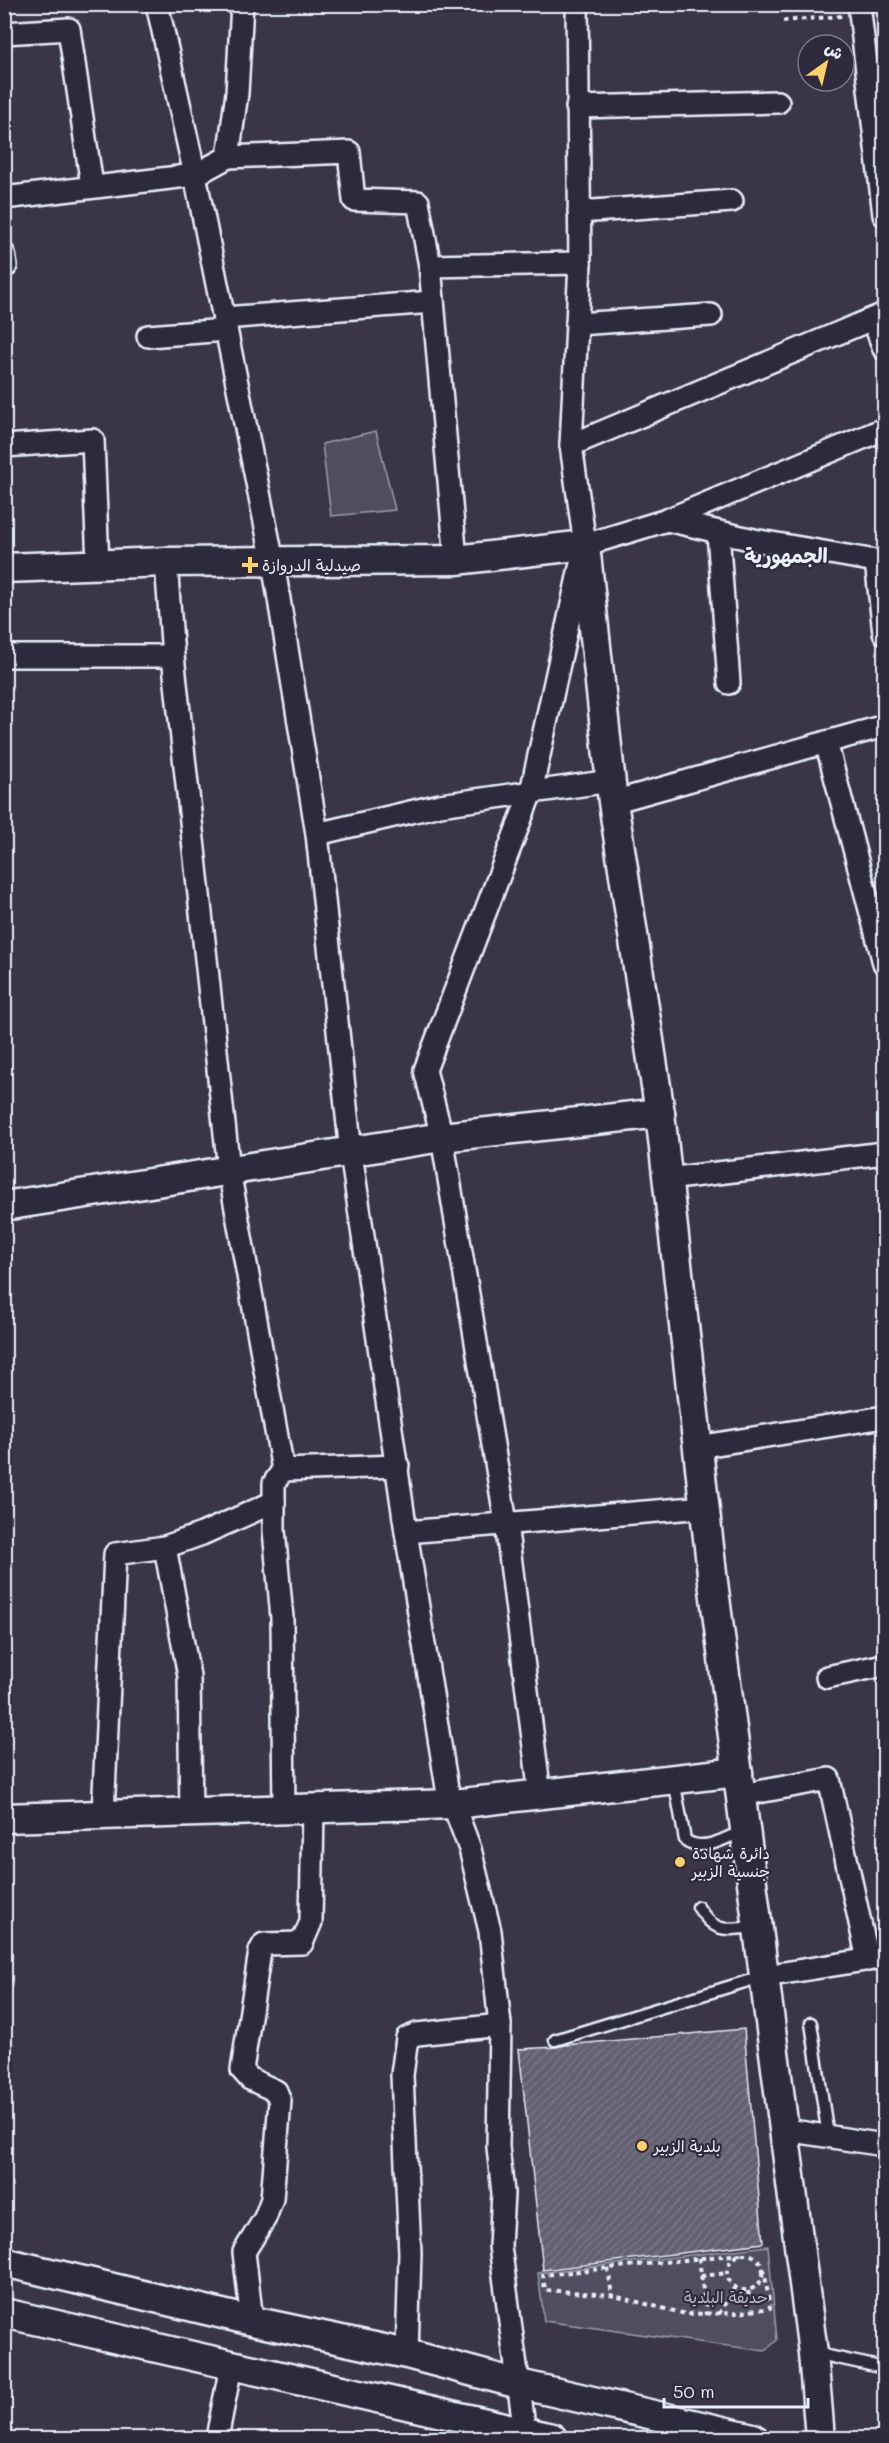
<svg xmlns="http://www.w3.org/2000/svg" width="889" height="2443" viewBox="0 0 889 2443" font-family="Mali,'Playpen Sans Arabic',sans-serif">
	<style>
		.park { fill: #504e5f; stroke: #9ca0ac; stroke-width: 1.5 }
		.building { fill: url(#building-hatch); stroke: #e8f1f8; stroke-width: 1.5 }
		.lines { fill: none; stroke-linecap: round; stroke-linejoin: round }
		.lane-casing { stroke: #e8f1f8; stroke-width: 15 }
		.street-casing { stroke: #e8f1f8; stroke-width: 26 }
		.secondary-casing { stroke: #e8f1f8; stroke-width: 33 }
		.path { stroke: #e8f1f8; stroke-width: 4; stroke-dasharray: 4.5 4.5; stroke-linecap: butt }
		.lane { stroke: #2f2a3d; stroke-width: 10 }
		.street { stroke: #2f2a3d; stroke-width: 21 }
		.secondary { stroke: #2f2a3d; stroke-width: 28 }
		.poi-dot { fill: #ffd166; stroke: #2f2a3d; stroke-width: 2 }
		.labels { text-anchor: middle; stroke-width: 4.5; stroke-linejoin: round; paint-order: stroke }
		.poi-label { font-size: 16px; fill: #e8f1f8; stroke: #2f2a3d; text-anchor: start }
		.park-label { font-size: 16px; fill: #b3b8c2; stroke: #2f2a3d }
		.quarter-label { font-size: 20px; font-weight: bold; fill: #e8f1f8; stroke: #2f2a3d }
	</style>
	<defs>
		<pattern id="building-hatch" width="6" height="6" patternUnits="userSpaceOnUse" patternTransform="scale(1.5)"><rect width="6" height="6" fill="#636171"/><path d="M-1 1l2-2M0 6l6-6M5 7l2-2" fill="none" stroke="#797886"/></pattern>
	</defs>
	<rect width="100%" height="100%" fill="#3a3648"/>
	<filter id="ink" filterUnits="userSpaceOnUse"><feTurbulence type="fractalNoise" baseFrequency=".0167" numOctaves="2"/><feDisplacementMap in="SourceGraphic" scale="12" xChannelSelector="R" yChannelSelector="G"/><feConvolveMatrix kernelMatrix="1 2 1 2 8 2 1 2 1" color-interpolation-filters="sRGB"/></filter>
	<g filter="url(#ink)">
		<g class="park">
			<path d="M376 431 395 510 331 516 322 444Z"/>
			<path d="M768 2246 777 2340 765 2351 544 2321 538 2273Z"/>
		</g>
		<path class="building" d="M744 2029 763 2243 543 2270 519 2049 557 2047 565 2045Z"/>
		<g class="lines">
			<g class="lane-casing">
				<g id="lane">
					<path d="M674 1780 685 1840C703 1853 726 1838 744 1830"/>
					<path d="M698 1907C716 1935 725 1929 756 1927"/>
					<path d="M811 2023 828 2136"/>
					<path d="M555 2040 764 1976"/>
					<path d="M814 2353 884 2368"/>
				</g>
			</g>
			<g class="street-casing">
				<g id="street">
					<path d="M157 4 195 175 273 562 317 834 351 1153 406 1532 447 1788 470 1849 490 1931 500 2025 498 2147 503 2193 500 2246 525 2433"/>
					<path d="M859 4 884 215"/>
					<path d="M4 33 69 29 92 186"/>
					<path d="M577 107 778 102"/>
					<path d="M228 157 237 93 242 4"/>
					<path d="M4 198 195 175 228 157 349 152 354 200 418 202 430 266 456 560"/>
					<path d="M579 212 732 201"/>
					<path d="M4 254 6 266"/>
					<path d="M430 266 580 263"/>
					<path d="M224 318 433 302"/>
					<path d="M873 319 884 349"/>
					<path d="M577 324 711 315"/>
					<path d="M148 336 226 330"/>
					<path d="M571 445 884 314"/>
					<path d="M4 446 93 440 98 565"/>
					<path d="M667 520 754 540 876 561H884"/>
					<path d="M718 532 729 683"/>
					<path d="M585 545 667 520 884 429"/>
					<path d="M876 561 884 633"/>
					<path d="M166 562 173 656 229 1170 283 1470"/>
					<path d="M4 656H173"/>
					<path d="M826 742 884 963"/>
					<path d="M613 802 884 726"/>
					<path d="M317 834 440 805 611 781"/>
					<path d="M667 1179 884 1153"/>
					<path d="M698 1447 884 1417"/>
					<path d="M406 1532 705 1507"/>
					<path d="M165 1547 189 1676 191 1813"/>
					<path d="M827 1677 884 1665"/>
					<path d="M540 1795 506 1523 442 1137 425 1070 531 792 585 545 571 445 580 263 577 4"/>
					<path d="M741 1795 829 1779 868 1960"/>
					<path d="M284 1810 282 1618 274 1530V1483L283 1470 398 1466"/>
					<path d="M103 1815 115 1554 165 1547 202 1534 274 1502"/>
					<path d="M765 1976 884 1957"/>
					<path d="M786 2130 884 2145"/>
					<path d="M252 2321 244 2252 265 2218 272 2199 280 2101 276 2091 250 2079 242 2070 260 1951 264 1944 302 1943 311 1922 313 1809"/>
					<path d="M407 2354 410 2253 402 2075 407 2038 417 2034 500 2025"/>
					<path d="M217 2438 231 2366"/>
				</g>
			</g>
			<g class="secondary-casing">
				<g id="secondary">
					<path d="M4 568 166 562 456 560 585 545 613 802 660 1113 713 1582 813 2353 820 2438"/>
					<path d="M4 1206 442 1137 660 1113"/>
					<path d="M4 1818 454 1804 738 1772"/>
					<path d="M4 2262 252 2321 407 2354 519 2384 753 2438"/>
					<path d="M4 2313 552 2438"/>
				</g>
			</g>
			<g class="path">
				<path d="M783 21 842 16"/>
				<circle cx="745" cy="2272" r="18"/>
				<path d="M741 2254 543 2275 545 2290 610 2295 686 2314 739 2313 770 2308 764 2269"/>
				<path d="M699 2258 706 2315"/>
				<path d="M608 2268 612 2296"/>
				<path d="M701 2276 727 2273"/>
				<path d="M748 2291 752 2311"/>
				<path d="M719 2314 734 2288"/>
			</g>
			<use href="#lane" class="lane"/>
			<use href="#street" class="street"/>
			<use href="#secondary" class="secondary"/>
		</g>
	</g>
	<g class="poi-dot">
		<path d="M247 556h6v6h6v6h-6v6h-6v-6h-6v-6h6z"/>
		<circle cx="680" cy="1862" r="6"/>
		<circle cx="642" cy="2146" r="6"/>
	</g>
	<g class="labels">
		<g class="poi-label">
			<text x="262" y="571">صيدلية الدروازة</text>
			<text x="692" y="1859">دائرة شهادة<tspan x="692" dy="18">جنسية الزبير</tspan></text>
			<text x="654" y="2152">بلدية الزبير</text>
		</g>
		<g class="park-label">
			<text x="726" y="2303">حديقة البلدية</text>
		</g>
		<g class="quarter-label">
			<text x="786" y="563">الجمهورية</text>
		</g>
	</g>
	<rect width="889" height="2443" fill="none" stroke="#2f2a3d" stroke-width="24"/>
	<rect x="12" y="12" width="865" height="2419" fill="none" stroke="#e8f1f8" stroke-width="2" filter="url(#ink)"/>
	<g transform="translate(826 63) rotate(34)"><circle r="28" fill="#2f2a3d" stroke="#797a88" stroke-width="1.5"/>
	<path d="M0-4.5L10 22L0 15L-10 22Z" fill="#ffd166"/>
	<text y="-9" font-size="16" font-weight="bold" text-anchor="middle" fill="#e8f1f8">ش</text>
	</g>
	<path d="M664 2398v9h144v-9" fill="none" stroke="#e8f1f8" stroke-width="3"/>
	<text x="673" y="2398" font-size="18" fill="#e8f1f8" stroke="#2f2a3d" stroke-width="4.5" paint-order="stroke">50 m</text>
</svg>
